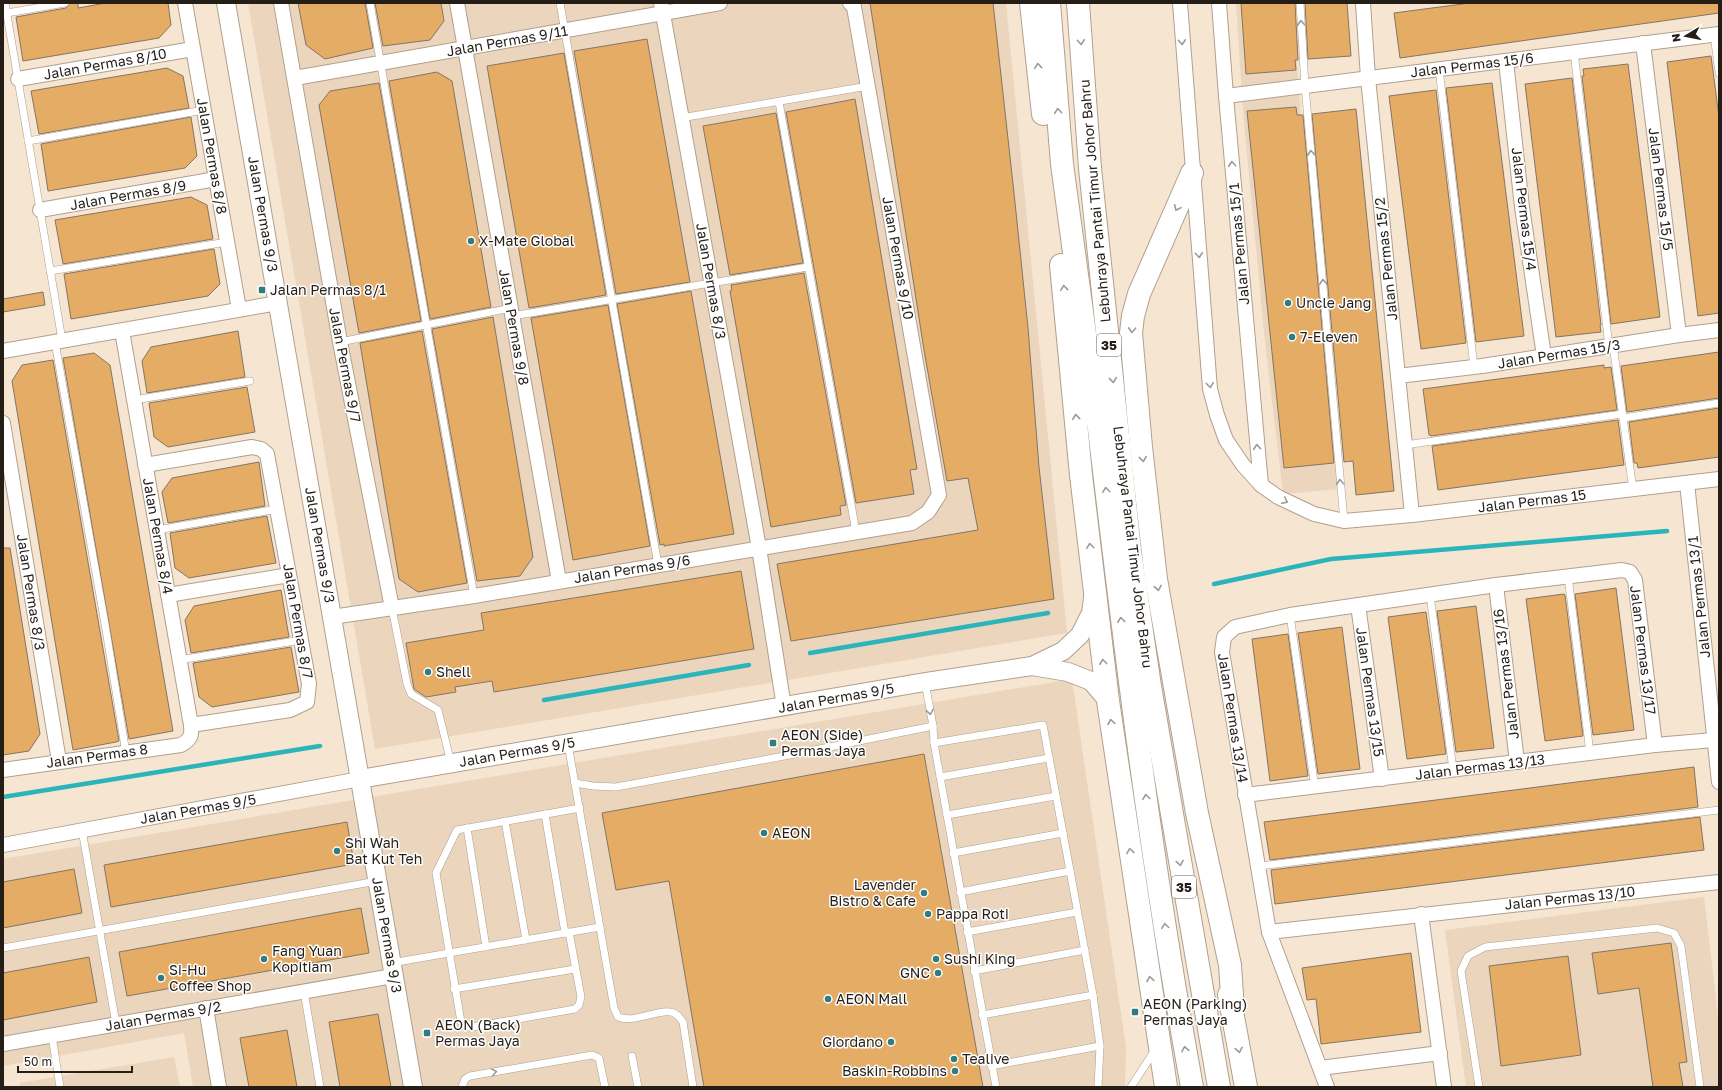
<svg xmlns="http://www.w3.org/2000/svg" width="1722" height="1090" viewBox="0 0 1722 1090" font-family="'Golos Text',sans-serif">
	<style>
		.built { fill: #ebd5bd }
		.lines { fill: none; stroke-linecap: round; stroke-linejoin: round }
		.stream { stroke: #2bb5ba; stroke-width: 4.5 }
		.building { fill: #e5ac65; stroke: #847564 }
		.service-casing { stroke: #b0a08e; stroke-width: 8 }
		.minor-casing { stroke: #b0a08e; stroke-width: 16 }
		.tertiary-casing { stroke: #b0a08e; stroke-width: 20 }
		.trunk-casing { stroke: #b0a08e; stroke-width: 24 }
		.service { stroke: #fff; stroke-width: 7 }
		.minor { stroke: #fff; stroke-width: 14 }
		.tertiary { stroke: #fff; stroke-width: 18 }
		.trunk { stroke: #fff; stroke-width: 22 }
		.oneway { stroke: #9c9a97 }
		.poi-dot { fill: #327b7e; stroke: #fff; stroke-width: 1.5 }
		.labels { text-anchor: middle; stroke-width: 3; stroke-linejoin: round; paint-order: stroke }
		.shield { fill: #fff; stroke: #66625d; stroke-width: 1 }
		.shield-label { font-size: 13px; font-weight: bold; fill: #241e17 }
		.street-label { font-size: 14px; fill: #241e17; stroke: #fff }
		.poi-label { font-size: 14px; fill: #241e17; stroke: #fff; text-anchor: start }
	</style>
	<rect width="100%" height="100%" fill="#f6e5d1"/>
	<g class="built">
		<path d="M248 3H1006L1067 633 375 749Z"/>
		<path d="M1236 3H1294L1298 84 1338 489 1283 494 1265 342 1243 111Z"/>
		<path d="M1072 679 1126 1048 1125 1087H193L184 1033 3 1066V859Z"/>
		<path d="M1704 897 1719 1025V1087H1466L1445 930Z"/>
		<path d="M174 1057 180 1087H20V1083Z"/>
	</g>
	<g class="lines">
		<g class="stream">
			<path d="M1214 584 1331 559 1667 531"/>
			<path d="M810 653 1048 613"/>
			<path d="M544 700 749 665"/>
			<path d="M3 797 320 746"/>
		</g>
	</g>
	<g class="building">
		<path d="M70 3H78V8L106 3H168L171 25 159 38 23 61 16 17 66 8Z"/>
		<path d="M298 3H365L373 48 325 59 306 45Z"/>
		<path d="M375 3H441L444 21 430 40 383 46Z"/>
		<path d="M870 3H993L1014 193 1028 328 1039 467 1054 599 791 641 777 564 978 530 968 478 947 481 924 350Z"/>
		<path d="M1241 3H1295L1298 60H1295L1296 70 1246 74Z"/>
		<path d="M1305 3H1347L1351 56 1308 59Z"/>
		<path d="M1470 3H1719V13L1400 58 1394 13Z"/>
		<path d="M647 39 690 282 616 294 574 51Z"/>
		<path d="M564 53 606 295 529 308 487 66Z"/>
		<path d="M1711 56 1719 117V313L1698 316 1667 62Z"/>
		<path d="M1628 64 1660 317 1611 324 1582 76H1584L1583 69Z"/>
		<path d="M167 68 183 76 189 108 39 134 31 91Z"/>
		<path d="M437 72 452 81 491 307 430 319 389 81Z"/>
		<path d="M1572 78 1601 325H1600L1601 332 1556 337 1525 84Z"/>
		<path d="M379 83 421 321 359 333 319 105 330 91Z"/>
		<path d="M1492 83 1524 336 1476 342 1446 88Z"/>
		<path d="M1436 90 1466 343 1421 349 1389 96Z"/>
		<path d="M855 99 917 469 910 470 914 494 856 503 786 112Z"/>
		<path d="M1296 107 1297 115H1303L1334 463 1284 468 1247 111Z"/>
		<path d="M1356 109 1394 491 1356 495 1353 461 1344 462 1312 114Z"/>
		<path d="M776 113 803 263 730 275 703 126Z"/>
		<path d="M191 117 197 156 185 168 48 191 41 144Z"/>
		<path d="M191 197 207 205 213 239 63 264 55 220Z"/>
		<path d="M214 249 220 284 208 296 71 319 64 274Z"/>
		<path d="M804 273 846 505 840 506 841 515 771 527 730 291 732 290 731 285Z"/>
		<path d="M691 291 734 534 664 546V544L660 545 617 304Z"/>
		<path d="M43 292 45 305 3 312V299Z"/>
		<path d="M608 305 650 546 573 560 531 318Z"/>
		<path d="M493 317 533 557 520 576 477 581 432 329Z"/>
		<path d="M238 331 245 377 147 393 142 361 151 347Z"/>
		<path d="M422 331 467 583 418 592 399 579 360 343Z"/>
		<path d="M1719 352V398L1627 412 1621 366Z"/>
		<path d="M94 353 110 365 173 731 129 739 63 358Z"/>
		<path d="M53 360 119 741 116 742 73 750 12 381 22 365Z"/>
		<path d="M1604 365V368L1611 367 1617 410 1431 436 1430 435H1429L1423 389Z"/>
		<path d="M247 387 255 432 168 447 154 437 149 403Z"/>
		<path d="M1719 408V457L1638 468 1637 463H1634L1629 422Z"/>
		<path d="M1618 420 1624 465 1438 490 1432 446Z"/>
		<path d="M259 462 265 506 168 523 162 492 172 478Z"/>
		<path d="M267 516 276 563 189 578 175 568 170 533Z"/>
		<path d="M3 548H10L40 734 29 751 3 755Z"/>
		<path d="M741 571 754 649 494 692 492 681 455 687 456 692 426 697 414 689 406 643 484 630 481 613Z"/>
		<path d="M1616 588 1634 730 1593 735 1575 594Z"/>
		<path d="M281 590 289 637 191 653 185 620 194 606Z"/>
		<path d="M1564 594 1565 595 1583 736 1545 741 1526 599Z"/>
		<path d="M1476 606 1494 748 1456 752 1437 611Z"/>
		<path d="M1426 612 1446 754 1407 759 1388 617Z"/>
		<path d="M1342 627 1360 769 1318 774 1298 633Z"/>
		<path d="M1288 634 1308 776 1270 781 1252 639Z"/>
		<path d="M291 647 299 692 212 707 199 697 193 663Z"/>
		<path d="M924 754 983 1087H704L669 881 616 890 602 813Z"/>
		<path d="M1694 767 1698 807 1270 860 1264 822Z"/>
		<path d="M1700 817 1704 850 1275 904 1271 870Z"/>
		<path d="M347 822 354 864 111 907 104 865Z"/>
		<path d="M74 869 82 913 3 928V882Z"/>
		<path d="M361 908 369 953 127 996 119 952Z"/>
		<path d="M1671 943 1687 1062 1679 1063 1683 1087H1653L1639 988 1598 994 1592 953Z"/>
		<path d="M1411 953 1421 1032 1321 1044 1316 999 1307 1000 1302 968Z"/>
		<path d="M1568 956 1581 1055 1501 1066 1489 966Z"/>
		<path d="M89 957 97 1002 3 1020V973Z"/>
		<path d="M378 1014 391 1087H340L329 1022Z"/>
		<path d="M287 1030 297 1087H249L240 1038Z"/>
	</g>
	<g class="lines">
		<g class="service-casing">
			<g id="service">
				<path d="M5 3 62 340"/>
				<path d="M370 3 474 596"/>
				<path d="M560 3 658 565"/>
				<path d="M1300 3 1305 86 1344 521"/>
				<path d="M7 13 65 3"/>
				<path d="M1714 34 1719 73"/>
				<path d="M1574 52 1609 346"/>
				<path d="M1439 69 1474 367"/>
				<path d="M779 102 856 532"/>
				<path d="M681 118 868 86"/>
				<path d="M28 141 204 110"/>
				<path d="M50 271 227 242"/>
				<path d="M512 316 808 267"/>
				<path d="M55 342 105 624 126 753"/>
				<path d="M340 342 511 308"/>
				<path d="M1613 345 1633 490"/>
				<path d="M134 400 250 381"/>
				<path d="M1623 418 1719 403"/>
				<path d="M1405 445 1622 414"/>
				<path d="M157 530 278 509"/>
				<path d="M1568 576 1590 753"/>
				<path d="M1430 595 1453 770"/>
				<path d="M392 608 407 684 411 694 438 710 451 763"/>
				<path d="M1290 615 1315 788"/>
				<path d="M179 660 301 640"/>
				<path d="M925 682 933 726 934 743 996 1087"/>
				<path d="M934 743 1043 725 1093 995 1100 1046 1098 1087"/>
				<path d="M568 744 614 1008 618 1017C635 1024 662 1007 674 1013 678 1015 681 1019 683 1022L693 1087"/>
				<path d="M940 777 1049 758"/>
				<path d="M575 783 593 786 616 787 795 754 933 726"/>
				<path d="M545 814 565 933"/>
				<path d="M947 815 1056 796"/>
				<path d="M505 821 526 940"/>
				<path d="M467 828 486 947"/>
				<path d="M82 830 116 1024"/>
				<path d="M953 853 1063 833"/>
				<path d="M1259 866 1719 810"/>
				<path d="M960 892 1070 871"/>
				<path d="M569 932 581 997 579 1005 575 1009 472 1027H468L461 1022 436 873 457 830 580 808"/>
				<path d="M967 932 1077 912"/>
				<path d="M3 948 377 881"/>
				<path d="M391 963 600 927"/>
				<path d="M974 971 1085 950"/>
				<path d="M454 989 575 969"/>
				<path d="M304 991 320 1087"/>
				<path d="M982 1015 1093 995"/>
				<path d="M52 1036 60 1087"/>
				<path d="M632 1056 638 1087"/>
				<path d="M991 1066 1100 1046"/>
				<path d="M462 1087 465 1079 470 1076 592 1055 599 1058 605 1087"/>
				<path d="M1131 1087 1155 1050"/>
				<path d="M1479 1087 1461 971 1468 956 1485 947 1657 928 1674 933 1681 946 1700 1087"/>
			</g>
		</g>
		<g class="minor-casing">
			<g id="minor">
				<path d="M185 3 239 309"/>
				<path d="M281 3 340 342 392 608"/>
				<path d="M457 3 559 581"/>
				<path d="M661 3 759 548 784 707"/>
				<path d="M1180 3 1210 389 1217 415 1226 440 1243 465 1261 485 1278 497 1314 514 1344 521 1412 515 1719 479"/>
				<path d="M1219 3 1226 96 1261 485"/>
				<path d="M1363 3 1368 78 1412 515"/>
				<path d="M1643 43 1679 335"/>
				<path d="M1506 61 1522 207 1544 356"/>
				<path d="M295 78 720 3"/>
				<path d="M18 79 193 49"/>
				<path d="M1226 96 1719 34"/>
				<path d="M40 210 216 179"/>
				<path d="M3 351 278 303"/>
				<path d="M1398 376 1482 366 1679 335 1719 330"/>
				<path d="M3 423 59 761"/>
				<path d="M145 465 252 447 261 449 267 454 309 684 307 702 290 710 191 725"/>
				<path d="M1687 483 1719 782"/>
				<path d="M1496 585 1517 762"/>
				<path d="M168 595 289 575"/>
				<path d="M1358 605 1382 779"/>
				<path d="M332 617 474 596 912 523 928 512 939 495 854 7 850 3"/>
				<path d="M3 770 181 745C191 739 192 736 191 725L122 331"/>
				<path d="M1245 795 1655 745 1714 740"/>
				<path d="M3 845 360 779"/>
				<path d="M1421 914 1444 1087"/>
				<path d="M1269 932 1719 882"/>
				<path d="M206 1008 219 1087"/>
				<path d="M3 1044 393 976"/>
				<path d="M1320 1068 1440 1053"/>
				<path d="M1327 1087 1269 932 1222 652 1224 637 1235 627 1290 615 1496 585 1622 570 1630 572 1635 580 1655 745"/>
			</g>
		</g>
		<g class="tertiary-casing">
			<g id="tertiary">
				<path d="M226 3 413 1087"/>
				<path d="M1032 666 1068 672 1091 681 1108 701"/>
				<path d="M360 779 925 682 1032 666 1063 651 1080 635 1091 613 1093 598"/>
			</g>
		</g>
		<g class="trunk-casing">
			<g id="trunk">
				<path d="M1031 3 1043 114"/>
				<path d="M1049 3 1062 164 1093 393 1099 429C1125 649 1152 869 1192 1087"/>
				<path d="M1078 3 1090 168 1130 551 1150 686 1219 1087"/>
				<path d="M1192 173 1139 294 1133 316 1131 333 1141 447 1156 579 1197 813 1230 965 1233 1010"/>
				<path d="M1061 265 1081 475 1108 701 1166 1087"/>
				<path d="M1229 995 1246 1087"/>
			</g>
		</g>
		<use href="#service" class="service"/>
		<use href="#minor" class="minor"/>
		<use href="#tertiary" class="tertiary"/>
		<use href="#trunk" class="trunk"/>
	</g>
	<defs><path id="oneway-chevron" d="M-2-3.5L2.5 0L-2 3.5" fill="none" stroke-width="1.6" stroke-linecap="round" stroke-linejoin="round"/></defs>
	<g class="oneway">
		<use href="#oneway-chevron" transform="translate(1301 23) rotate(-94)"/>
		<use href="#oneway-chevron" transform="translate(1081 42) rotate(86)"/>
		<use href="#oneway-chevron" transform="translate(1182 42) rotate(86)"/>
		<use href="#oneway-chevron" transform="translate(1038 66) rotate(-96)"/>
		<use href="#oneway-chevron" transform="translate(1058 111) rotate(-95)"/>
		<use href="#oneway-chevron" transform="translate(1311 153) rotate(-95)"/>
		<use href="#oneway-chevron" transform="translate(1232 164) rotate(-95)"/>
		<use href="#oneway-chevron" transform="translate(1177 208) rotate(114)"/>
		<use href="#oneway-chevron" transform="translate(1199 255) rotate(85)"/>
		<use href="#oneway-chevron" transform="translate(1323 282) rotate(-95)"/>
		<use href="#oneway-chevron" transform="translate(1064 288) rotate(-96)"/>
		<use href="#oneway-chevron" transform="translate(1132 330) rotate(93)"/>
		<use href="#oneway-chevron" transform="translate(1113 380) rotate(84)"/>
		<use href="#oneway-chevron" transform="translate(1210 385) rotate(83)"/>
		<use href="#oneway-chevron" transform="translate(1076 417) rotate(-96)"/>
		<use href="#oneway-chevron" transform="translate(1257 447) rotate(-95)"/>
		<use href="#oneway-chevron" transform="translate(1143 459) rotate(84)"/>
		<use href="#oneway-chevron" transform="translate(1340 482) rotate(-95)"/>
		<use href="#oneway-chevron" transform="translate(1106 490) rotate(-97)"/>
		<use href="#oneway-chevron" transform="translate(1285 501) rotate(26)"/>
		<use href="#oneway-chevron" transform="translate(1090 546) rotate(-97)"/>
		<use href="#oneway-chevron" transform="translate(1158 588) rotate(80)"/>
		<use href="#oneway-chevron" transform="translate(1121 620) rotate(-97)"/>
		<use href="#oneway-chevron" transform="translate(1103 662) rotate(-97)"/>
		<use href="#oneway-chevron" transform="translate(930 712) rotate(80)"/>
		<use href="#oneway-chevron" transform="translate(1111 722) rotate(-99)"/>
		<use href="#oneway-chevron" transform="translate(1146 797) rotate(-98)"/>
		<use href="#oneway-chevron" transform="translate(1130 851) rotate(-99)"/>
		<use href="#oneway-chevron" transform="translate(1180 863) rotate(80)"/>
		<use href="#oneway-chevron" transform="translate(1165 926) rotate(-98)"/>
		<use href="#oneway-chevron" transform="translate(1150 979) rotate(-99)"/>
		<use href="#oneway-chevron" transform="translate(1185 1049) rotate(-100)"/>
		<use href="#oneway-chevron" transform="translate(1239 1050) rotate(80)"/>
		<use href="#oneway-chevron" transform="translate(494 1072) rotate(-10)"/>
	</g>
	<g class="poi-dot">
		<circle cx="471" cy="241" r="4"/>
		<rect x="258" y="286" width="8" height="8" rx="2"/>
		<circle cx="1288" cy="303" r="4"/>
		<circle cx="1292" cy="337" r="4"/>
		<circle cx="428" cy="672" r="4"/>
		<rect x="769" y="739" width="8" height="8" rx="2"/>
		<circle cx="764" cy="833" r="4"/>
		<circle cx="337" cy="851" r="4"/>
		<circle cx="924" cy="893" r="4"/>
		<circle cx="928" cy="914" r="4"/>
		<circle cx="264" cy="959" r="4"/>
		<circle cx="936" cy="959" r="4"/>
		<circle cx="938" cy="973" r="4"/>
		<circle cx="161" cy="978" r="4"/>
		<circle cx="828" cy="999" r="4"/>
		<rect x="1131" y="1008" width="8" height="8" rx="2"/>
		<rect x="423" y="1029" width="8" height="8" rx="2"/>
		<circle cx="891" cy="1042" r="4"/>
		<circle cx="954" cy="1059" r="4"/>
		<circle cx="955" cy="1071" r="4"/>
	</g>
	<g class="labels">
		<g class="shield">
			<rect x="1097" y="334" width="24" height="22" rx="3"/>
			<rect x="1172" y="876" width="24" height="22" rx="3"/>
		</g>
		<g class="shield-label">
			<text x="1109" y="350">35</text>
			<text x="1184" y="892">35</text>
		</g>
		<g class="street-label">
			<text transform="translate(507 41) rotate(-10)" y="5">Jalan Permas 9/11</text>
			<text transform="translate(105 64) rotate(-10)" y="5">Jalan Permas 8/10</text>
			<text transform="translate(1472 65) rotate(-7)" y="5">Jalan Permas 15/6</text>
			<text transform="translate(212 156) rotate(80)" y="5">Jalan Permas 8/8</text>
			<text transform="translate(1661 189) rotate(83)" y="5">Jalan Permas 15/5</text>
			<text transform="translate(128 195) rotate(-10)" y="5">Jalan Permas 8/9</text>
			<text transform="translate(1095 201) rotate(-95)" y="5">Lebuhraya Pantai Timur Johor Bahru</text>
			<text transform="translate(1524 209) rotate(83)" y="5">Jalan Permas 15/4</text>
			<text transform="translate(263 214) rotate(80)" y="5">Jalan Permas 9/3</text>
			<text transform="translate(1239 244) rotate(-95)" y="5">Jalan Permas 15/1</text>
			<text transform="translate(898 258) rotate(80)" y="5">Jalan Permas 9/10</text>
			<text transform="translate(1386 259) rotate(-96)" y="5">Jalan Permas 15/2</text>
			<text transform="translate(711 281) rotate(80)" y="5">Jalan Permas 8/3</text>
			<text transform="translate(514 327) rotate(80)" y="5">Jalan Permas 9/8</text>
			<text transform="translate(1559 354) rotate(-9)" y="5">Jalan Permas 15/3</text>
			<text transform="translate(345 365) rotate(79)" y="5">Jalan Permas 9/7</text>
			<text transform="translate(1532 501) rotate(-7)" y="5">Jalan Permas 15</text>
			<text transform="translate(158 536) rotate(80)" y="5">Jalan Permas 8/4</text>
			<text transform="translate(320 545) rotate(80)" y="5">Jalan Permas 9/3</text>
			<text transform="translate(1133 547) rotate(83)" y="5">Lebuhraya Pantai Timur Johor Bahru</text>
			<text transform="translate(632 569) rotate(-9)" y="5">Jalan Permas 9/6</text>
			<text transform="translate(31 592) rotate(81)" y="5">Jalan Permas 8/3</text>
			<text transform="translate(1699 597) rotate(-96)" y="5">Jalan Permas 13/1</text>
			<text transform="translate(298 621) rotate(80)" y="5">Jalan Permas 8/7</text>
			<text transform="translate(1643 650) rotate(83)" y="5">Jalan Permas 13/17</text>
			<text transform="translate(1506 674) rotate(-97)" y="5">Jalan Permas 13/16</text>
			<text transform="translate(1370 692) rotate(82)" y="5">Jalan Permas 13/15</text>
			<text transform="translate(836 698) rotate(-10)" y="5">Jalan Permas 9/5</text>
			<text transform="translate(1233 718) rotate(81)" y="5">Jalan Permas 13/14</text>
			<text transform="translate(517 752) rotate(-10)" y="5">Jalan Permas 9/5</text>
			<text transform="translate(97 756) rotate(-8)" y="5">Jalan Permas 8</text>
			<text transform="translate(1480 767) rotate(-7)" y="5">Jalan Permas 13/13</text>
			<text transform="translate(198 809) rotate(-10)" y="5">Jalan Permas 9/5</text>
			<text transform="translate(1570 898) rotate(-6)" y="5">Jalan Permas 13/10</text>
			<text transform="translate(387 935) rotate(80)" y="5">Jalan Permas 9/3</text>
			<text transform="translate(163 1016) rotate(-10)" y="5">Jalan Permas 9/2</text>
		</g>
		<g class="poi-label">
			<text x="479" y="246">X-Mate Global</text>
			<text x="270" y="295">Jalan Permas 8/1</text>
			<text x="1296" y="308">Uncle Jang</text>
			<text x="1300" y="342">7-Eleven</text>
			<text x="436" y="677">Shell</text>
			<text x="781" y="740">AEON (Side)<tspan x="781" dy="16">Permas Jaya</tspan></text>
			<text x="772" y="838">AEON</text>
			<text x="345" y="848">Shi Wah<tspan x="345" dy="16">Bat Kut Teh</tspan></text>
			<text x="916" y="890" text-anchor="end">Lavender<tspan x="916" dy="16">Bistro &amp; Cafe</tspan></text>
			<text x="936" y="919">Pappa Roti</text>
			<text x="272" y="956">Fang Yuan<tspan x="272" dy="16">Kopitiam</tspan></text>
			<text x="944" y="964">Sushi King</text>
			<text x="169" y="975">Si-Hu<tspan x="169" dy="16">Coffee Shop</tspan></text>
			<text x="930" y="978" text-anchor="end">GNC</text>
			<text x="836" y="1004">AEON Mall</text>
			<text x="1143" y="1009">AEON (Parking)<tspan x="1143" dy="16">Permas Jaya</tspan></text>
			<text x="435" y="1030">AEON (Back)<tspan x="435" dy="16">Permas Jaya</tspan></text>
			<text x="883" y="1047" text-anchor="end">Giordano</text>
			<text x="962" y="1064">Tealive</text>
			<text x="947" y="1076" text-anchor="end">Baskin-Robbins</text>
		</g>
	</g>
	<rect width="1722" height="1090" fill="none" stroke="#241e17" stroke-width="8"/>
	<g transform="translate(1686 36) rotate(260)" stroke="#ffffff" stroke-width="3" paint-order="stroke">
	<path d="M0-3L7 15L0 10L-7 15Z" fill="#241e17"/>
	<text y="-6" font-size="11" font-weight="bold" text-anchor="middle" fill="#241e17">N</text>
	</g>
	<path d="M18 1066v6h114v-6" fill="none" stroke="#241e17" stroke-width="2"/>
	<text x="24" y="1066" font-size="12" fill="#241e17" stroke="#ffffff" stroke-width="3" paint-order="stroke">50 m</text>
</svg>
